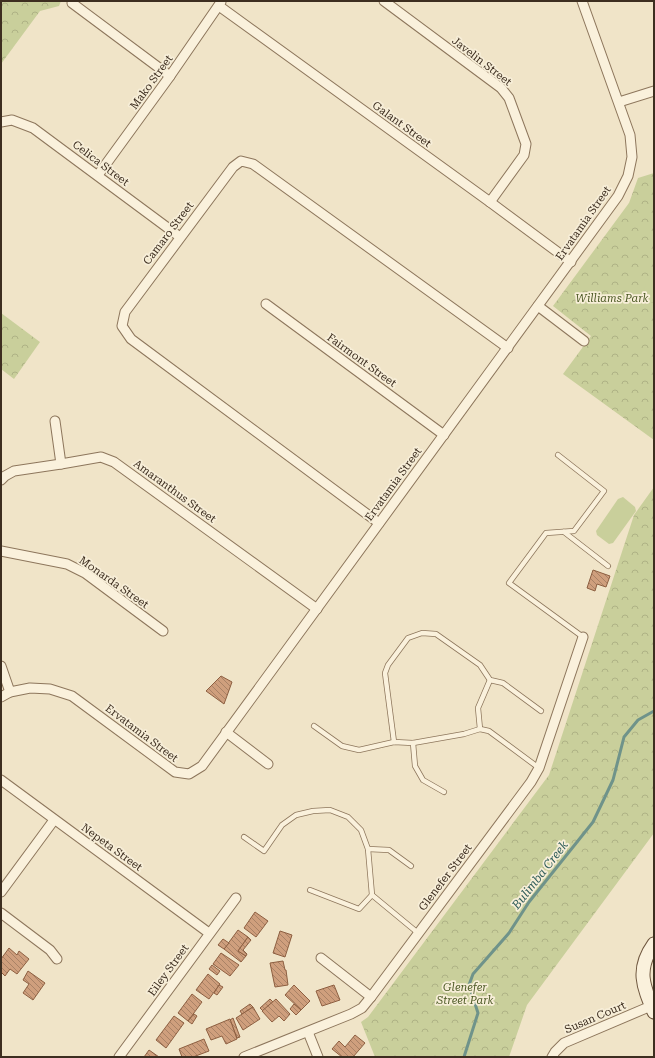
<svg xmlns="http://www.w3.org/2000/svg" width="655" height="1058" viewBox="0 0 655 1058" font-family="'Roboto Serif',serif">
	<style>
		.forest { fill: url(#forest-crowns) }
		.garden { fill: #c9cf9b }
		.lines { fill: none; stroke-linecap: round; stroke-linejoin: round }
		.stream { stroke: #6f938a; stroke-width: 3 }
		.building { fill: url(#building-back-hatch); stroke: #8d5f41 }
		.lane-casing { stroke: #8d765c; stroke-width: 6 }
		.street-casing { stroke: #8d765c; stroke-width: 11 }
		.secondary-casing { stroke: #6f573f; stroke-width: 15 }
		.lane { stroke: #faf1dc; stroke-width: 4.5 }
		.street { stroke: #faf1dc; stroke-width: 9 }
		.secondary { stroke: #faf1dc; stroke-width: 13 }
		.labels { text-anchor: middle; stroke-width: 3.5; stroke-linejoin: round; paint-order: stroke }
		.street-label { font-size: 11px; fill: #3d2e20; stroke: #f7eed8 }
		.park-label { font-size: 11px; font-style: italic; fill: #4d5a26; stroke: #f7eed8 }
		.water-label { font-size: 12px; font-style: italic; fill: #2f5d5a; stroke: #f7eed8 }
	</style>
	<defs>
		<pattern id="forest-crowns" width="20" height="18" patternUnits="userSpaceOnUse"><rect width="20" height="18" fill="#c9cf9b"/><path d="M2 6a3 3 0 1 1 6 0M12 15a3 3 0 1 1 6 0" fill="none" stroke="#aeb285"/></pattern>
		<pattern id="building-back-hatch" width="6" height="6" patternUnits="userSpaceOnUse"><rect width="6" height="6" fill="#cf9f7d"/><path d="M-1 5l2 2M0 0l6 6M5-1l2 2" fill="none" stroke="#a98266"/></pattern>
	</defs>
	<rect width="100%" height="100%" fill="#f0e4c8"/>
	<g class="forest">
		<path d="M2 1H61L59 6 40 11 1 64V3Z"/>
		<path d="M654 173V440L563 374 591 336 553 306 629 203 638 178Z"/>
		<path d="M1 313 40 342 14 379 1 369Z"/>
		<path d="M654 487V833L527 1005 509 1057H375L361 1022 368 1017 549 775 634 515Z"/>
	</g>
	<g class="garden">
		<path d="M654 268V303L640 297Z"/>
		<path d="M623 497 635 507 636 511 613 543 609 544 597 535 596 531 618 499Z"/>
	</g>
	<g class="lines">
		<path class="stream" d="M464 1057 478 1013 469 985 473 974 509 933 529 902 593 822 613 780 624 737 638 720 654 711"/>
	</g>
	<g class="building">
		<path d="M593 570 610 576 606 587 597 584 595 591 587 588Z"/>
		<path d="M221 676 232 682 224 704 206 691Z"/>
		<path d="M255 912 268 921 256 937 244 928Z"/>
		<path d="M238 930 248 937 238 951 246 956 241 962 224 949Z"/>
		<path d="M280 931 292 935 285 957 273 953Z"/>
		<path d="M248 937 251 940 243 950 247 954 246 956 238 951Z"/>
		<path d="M223 939 229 943 224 949 218 945Z"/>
		<path d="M9 948 17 955 19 951 29 959 17 974 10 969 5 976 1 972V959Z"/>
		<path d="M221 953 239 965 230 976 213 964Z"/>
		<path d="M283 961 285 970H286L288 985 275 987 270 963Z"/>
		<path d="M212 965 220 971 217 975 209 969Z"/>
		<path d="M28 971 45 983 33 1000 23 993 29 984 23 980Z"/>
		<path d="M208 974 220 984 209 999 196 990Z"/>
		<path d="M219 985 223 987 217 995 214 993Z"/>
		<path d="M294 985 310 1001 301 1010 285 995Z"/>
		<path d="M334 985 340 1000 322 1006 316 991Z"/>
		<path d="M192 994 202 1002 188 1021 178 1013Z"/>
		<path d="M270 999 273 1002 263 1011 260 1008Z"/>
		<path d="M276 999 290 1014 284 1021 279 1016 272 1022 262 1011Z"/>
		<path d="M250 1004 253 1007 242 1014 240 1011Z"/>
		<path d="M294 1004 301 1010 296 1015 290 1009Z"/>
		<path d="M253 1007 260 1019 243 1030 236 1018Z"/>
		<path d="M194 1014 197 1016 192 1024 188 1021Z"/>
		<path d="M174 1016 184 1023 166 1048 156 1040Z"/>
		<path d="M233 1018 240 1037 237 1038 230 1020Z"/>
		<path d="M230 1019 237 1039 226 1044 222 1036 211 1040 206 1029Z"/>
		<path d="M355 1035 365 1043 353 1057H342L332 1049 339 1041 345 1047Z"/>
		<path d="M204 1039 209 1051 193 1057H182L179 1049Z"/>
		<path d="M149 1050 159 1057H144Z"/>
	</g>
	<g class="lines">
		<g class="lane-casing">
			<g id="lane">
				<path d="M558 455 604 491 574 531 546 533 509 583 583 637"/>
				<path d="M564 532 608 566"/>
				<path d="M314 726 342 746 359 750 394 742 413 743 464 734 480 729 489 731 539 768"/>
				<path d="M480 729 478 708 490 680"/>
				<path d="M394 742 385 673 388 665 408 638 422 633 436 634 480 665 490 680 503 683 541 711"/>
				<path d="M413 743 415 766 423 780 444 792"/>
				<path d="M244 837 264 851 282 825 296 815 313 811 330 810 348 817 361 830 368 849 372 895 418 933"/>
				<path d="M368 849 389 850 411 866"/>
				<path d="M310 890 359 909 372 895"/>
			</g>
		</g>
		<g class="street-casing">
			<g id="street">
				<path d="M384 1 501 88 509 98 526 144 524 155 490 202"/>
				<path d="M72 3 170 76"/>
				<path d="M219 6 490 202 571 262"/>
				<path d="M619 102 654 91"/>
				<path d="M1 122 12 120 33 128 180 237"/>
				<path d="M98 175 170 76 221 2"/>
				<path d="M266 304 444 435"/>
				<path d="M538 306 584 341"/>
				<path d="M55 421 61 464"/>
				<path d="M1 480 5 476 14 471 61 464 101 457 114 462 317 609"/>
				<path d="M379 523 131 339 122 326 125 312 233 167 241 161 253 164 508 348"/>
				<path d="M1 551 67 564 85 573 163 631"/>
				<path d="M1 666 10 692"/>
				<path d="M1 697 10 692 30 688 50 689 72 696 175 772 189 774 202 766 618 196 628 176 632 157 630 135 582 1"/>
				<path d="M226 732 268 764"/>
				<path d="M1 780 209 933"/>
				<path d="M1 892 54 820"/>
				<path d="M1 913 50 950 57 959"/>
				<path d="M321 958 371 997"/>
				<path d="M308 1032 318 1057"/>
				<path d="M119 1057 236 898"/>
				<path d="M244 1057 351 1014 362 1008 371 997 531 782 539 768 583 637"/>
				<path d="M552 1057 555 1052 564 1043 651 1006"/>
			</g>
		</g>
		<g class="secondary-casing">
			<path id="secondary" d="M654 944C636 969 643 986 654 1012"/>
		</g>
		<use href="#lane" class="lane"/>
		<use href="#street" class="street"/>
		<use href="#secondary" class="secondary"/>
	</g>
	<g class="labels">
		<g class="street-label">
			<text transform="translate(482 61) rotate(38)" y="4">Javelin Street</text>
			<text transform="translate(151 82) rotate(-54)" y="4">Mako Street</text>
			<text transform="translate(402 124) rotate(36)" y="4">Galant Street</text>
			<text transform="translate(101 163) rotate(37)" y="4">Celica Street</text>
			<text transform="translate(583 223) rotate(-55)" y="4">Ervatamia Street</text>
			<text transform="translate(168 233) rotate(-53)" y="4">Camaro Street</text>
			<text transform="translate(362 360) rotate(36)" y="4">Fairmont Street</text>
			<text transform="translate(393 484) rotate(-54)" y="4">Ervatamia Street</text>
			<text transform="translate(175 491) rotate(36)" y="4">Amaranthus Street</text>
			<text transform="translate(114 582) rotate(35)" y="4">Monarda Street</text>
			<text transform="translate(142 733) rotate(37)" y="4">Ervatamia Street</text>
			<text transform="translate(112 847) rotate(36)" y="4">Nepeta Street</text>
			<text transform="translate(445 877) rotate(-53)" y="4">Glenefer Street</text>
			<text transform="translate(168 970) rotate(-54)" y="4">Eiley Street</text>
			<text transform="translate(595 1017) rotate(-23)" y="4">Susan Court</text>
		</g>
		<g class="park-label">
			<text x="612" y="302">Williams Park</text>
			<text x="465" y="991">Glenefer<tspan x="465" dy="13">Street Park</tspan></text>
		</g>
		<g class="water-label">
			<text transform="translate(540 875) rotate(-52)" y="4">Bulimba Creek</text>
		</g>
	</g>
	<rect width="655" height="1058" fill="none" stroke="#3d2e20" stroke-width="4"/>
</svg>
